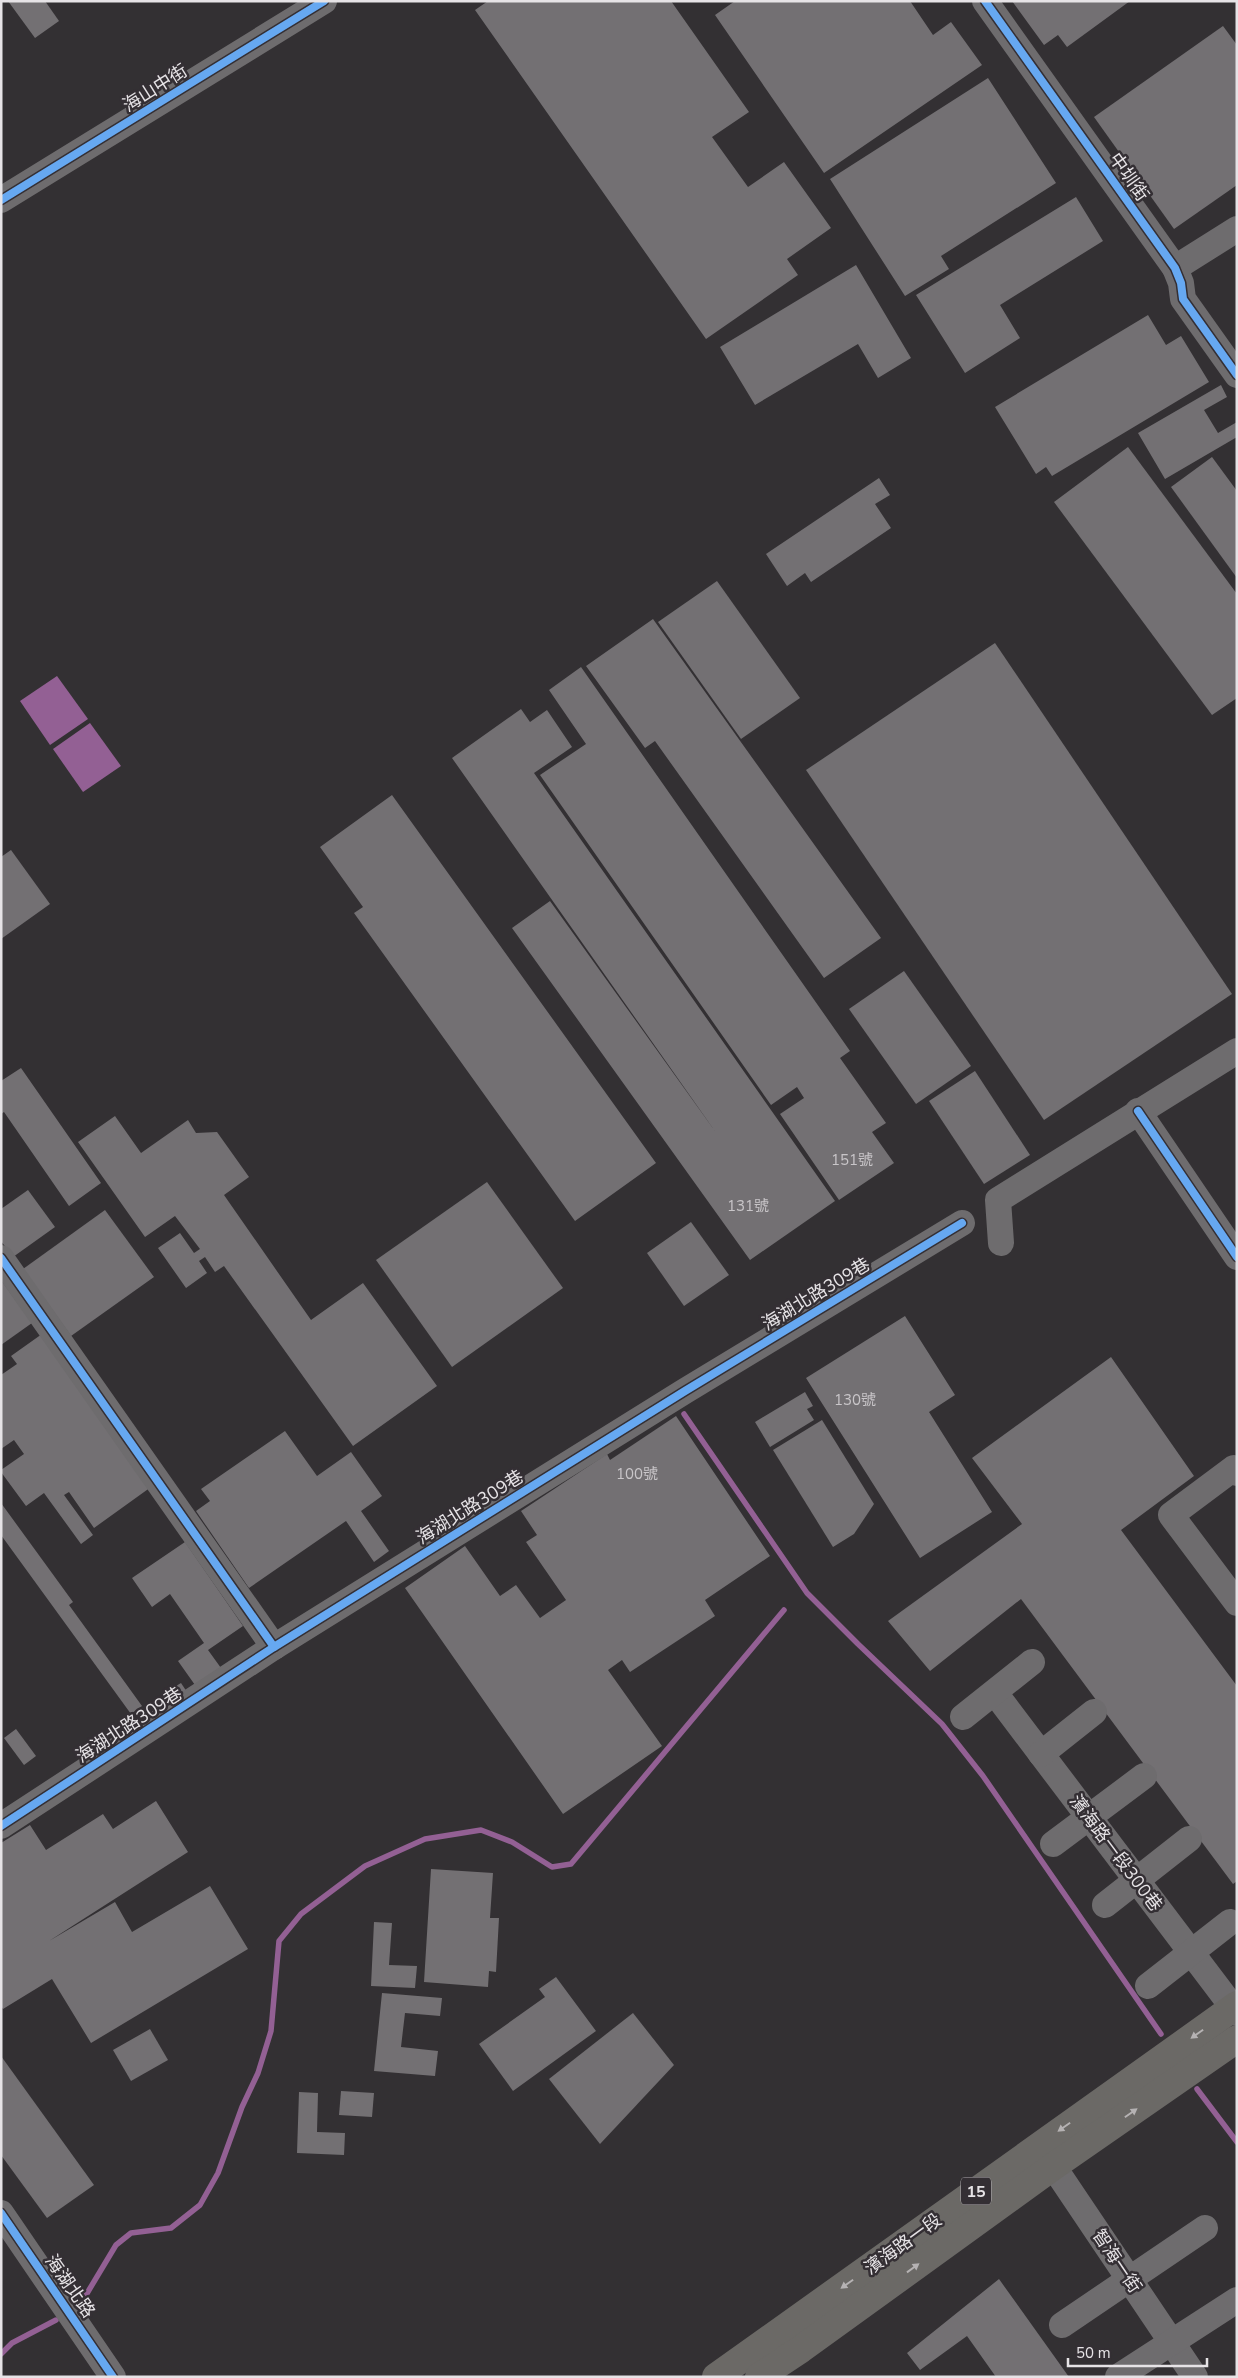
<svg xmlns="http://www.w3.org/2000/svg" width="1238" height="2378" viewBox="0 0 1238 2378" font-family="'Nunito Sans','Noto Sans TC',sans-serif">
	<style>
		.water { fill: #936094 }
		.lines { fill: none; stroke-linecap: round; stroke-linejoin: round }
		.stream { stroke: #936094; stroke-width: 5.5 }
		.building { fill: #737073 }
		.minor { stroke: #6e6c6e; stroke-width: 26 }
		.major { stroke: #6b6966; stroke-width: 28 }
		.cycleway-casing { stroke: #342f34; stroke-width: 11 }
		.cycleway { stroke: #66a8f1; stroke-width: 8 }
		.oneway { fill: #b5b2b3 }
		.labels { text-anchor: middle; stroke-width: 5; stroke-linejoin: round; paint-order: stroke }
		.number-label { font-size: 15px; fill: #c9c6c9 }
		.shield { fill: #342f34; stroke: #b1adb1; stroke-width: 1 }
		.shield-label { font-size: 16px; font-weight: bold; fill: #e6e3e6 }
		.street-label { font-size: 18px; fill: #e6e3e6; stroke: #342f34 }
	</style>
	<rect width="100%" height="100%" fill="#333033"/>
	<g class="water">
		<path d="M57 676 88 719 50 745 20 701Z"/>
		<path d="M90 723 121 766 83 792 53 749Z"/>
	</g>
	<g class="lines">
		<g class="stream">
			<path d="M684 1414 807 1593 858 1644 942 1724 983 1776 1161 2034"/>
			<path d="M1197 2089 1237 2142"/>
			<path d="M86 2295 116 2245 131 2233 171 2228 200 2205 218 2173 242 2107 258 2073 271 2031 279 1941 301 1914 365 1866 425 1839 481 1830 512 1842 552 1867 571 1864 784 1610"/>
			<path d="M1 2354 12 2343 56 2320"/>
		</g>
	</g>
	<g class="building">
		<path d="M8 1H45L59 21 35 38Z"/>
		<path d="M488 1H671L749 112 712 137 748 187 784 162 831 228 787 259 798 275 706 339 475 10Z"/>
		<path d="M735 1H910L933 35 951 22 982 65 824 173 715 15Z"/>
		<path d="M1012 1H1130L1067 47 1058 35 1044 45Z"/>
		<path d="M1223 26 1237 45V185L1174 229 1094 117Z"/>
		<path d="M988 78 1056 183 941 256 949 269 905 296 830 179Z"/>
		<path d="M1076 197 1103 241 1000 305 1020 338 965 373 916 295Z"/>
		<path d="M856 265 911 358 878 378 858 344 755 405 720 347Z"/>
		<path d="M1148 315 1166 345 1181 336 1209 382 1052 476 1046 467 1036 474 995 407Z"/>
		<path d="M1221 385 1227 397 1204 410 1218 433 1237 422V437L1165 479 1138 433Z"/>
		<path d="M1128 447 1237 594V698L1212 715 1054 502Z"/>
		<path d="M1212 457 1237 491V578L1171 487Z"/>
		<path d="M879 478 890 495 875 504 891 528 811 582 805 573 787 586 766 554Z"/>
		<path d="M717 581 800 698 741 739 658 622Z"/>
		<path d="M653 619 881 938 824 978 655 741 645 748 586 666Z"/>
		<path d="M995 643 1232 994 1044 1120 806 770Z"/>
		<path d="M581 667 850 1051 840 1058 886 1123 872 1132 894 1163 839 1200 780 1114 804 1098 797 1087 771 1105 540 775 586 744 549 690Z"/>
		<path d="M521 709 530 722 547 710 572 747 534 773 835 1201 750 1260 512 928 550 901 717 1134 452 758Z"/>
		<path d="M392 795 656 1163 575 1221 354 913 363 907 320 847Z"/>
		<path d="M11 850 50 904 1 939V857Z"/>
		<path d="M904 971 971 1066 916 1104 849 1009Z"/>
		<path d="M21 1068 101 1183 69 1206 4 1112 1 1114V1081Z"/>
		<path d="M975 1071 1030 1155 984 1184 929 1101Z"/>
		<path d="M115 1116 141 1153 188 1120 196 1133 217 1132 249 1177 224 1195 311 1320 363 1283 437 1386 353 1446 224 1266 215 1272 205 1257 199 1261 207 1273 186 1288 158 1248 180 1233 194 1253 200 1249 175 1216 145 1237 78 1142Z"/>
		<path d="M487 1182 563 1288 452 1367 376 1260Z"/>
		<path d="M28 1190 55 1227 13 1257 1 1241V1209Z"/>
		<path d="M105 1210 154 1277 71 1336 23 1269Z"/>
		<path d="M691 1222 729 1275 684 1306 647 1253Z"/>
		<path d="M1 1280 32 1323 1 1345Z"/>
		<path d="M905 1316 955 1395 929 1412 992 1512 920 1558 806 1378Z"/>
		<path d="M42 1334 151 1487 94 1528 69 1492 64 1495 93 1535 81 1544 44 1493 26 1506 1 1472V1470L24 1454 14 1440 1 1449V1375L17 1364 11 1356Z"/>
		<path d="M1111 1357 1194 1476 1121 1530 1237 1686V1881L1233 1884 1021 1599 930 1671 888 1621 1022 1524 972 1458Z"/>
		<path d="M805 1392 813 1406 807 1409 814 1420 770 1447 755 1422Z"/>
		<path d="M676 1416 770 1556 705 1600 715 1616 630 1672 622 1660 608 1670 662 1746 563 1814 405 1588 465 1546 500 1596 516 1585 540 1618 566 1600 526 1542 537 1535 521 1511 607 1454 610 1460Z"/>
		<path d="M822 1420 874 1504 854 1534 833 1547 773 1450Z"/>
		<path d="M285 1431 317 1476 351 1452 382 1496 361 1511 389 1551 374 1562 346 1521 249 1588 196 1511 210 1501 201 1489Z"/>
		<path d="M1 1503 73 1602 69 1605 142 1706 131 1714 1 1535Z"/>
		<path d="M185 1542 243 1626 208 1650 221 1668 195 1685 178 1661 204 1643 170 1594 152 1607 132 1578Z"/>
		<path d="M181 1683 189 1695 168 1707 161 1695Z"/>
		<path d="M16 1729 36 1756 24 1765 4 1738Z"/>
		<path d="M156 1801 188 1852 49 1941 115 1902 132 1932 210 1886 248 1949 91 2043 52 1979 3 2009 1 2006V1843L30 1825 46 1850 103 1814 113 1829Z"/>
		<path d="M431 1869 493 1873 490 1918H499L496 1972 489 1971 488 1987 424 1982Z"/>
		<path d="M374 1922 392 1923 389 1965 417 1966 415 1988 371 1986Z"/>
		<path d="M556 1977 596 2031 513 2091 479 2044 545 1997 539 1989Z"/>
		<path d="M382 1993 442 1998 440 2016 405 2013 401 2047 438 2051 435 2076 374 2071Z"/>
		<path d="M633 2013 674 2065 600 2144 549 2079Z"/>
		<path d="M150 2029 168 2060 131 2081 113 2050Z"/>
		<path d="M1 2056 94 2185 47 2218 1 2155Z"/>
		<path d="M341 2091 374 2093 372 2117 339 2115Z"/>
		<path d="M299 2092 318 2093 317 2132 345 2133 344 2155 297 2153Z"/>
		<path d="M999 2279 1069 2377H996L967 2336 920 2370 907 2353Z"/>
	</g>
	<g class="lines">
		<g class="minor">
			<path d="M985 1 1175 268 1181 283 1183 299 1237 375"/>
			<path d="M1 200 324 1"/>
			<path d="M1175 268 1237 229"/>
			<path d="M1138 1111 1237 1257"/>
			<path d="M1001 1243 998 1200 1237 1051"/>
			<path d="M1 1258 274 1647"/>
			<path d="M1237 1473 1234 1468 1171 1515 1237 1603"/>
			<path d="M995 1693 1237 2013"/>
			<path d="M963 1717 1032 1662"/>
			<path d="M1041 1754 1094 1712"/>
			<path d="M1 1826 274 1647 685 1391 962 1223"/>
			<path d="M1053 1844 1144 1776"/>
			<path d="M1105 1905 1189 1839"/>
			<path d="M1148 1986 1230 1922"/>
			<path d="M1041 2148 1195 2377"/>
			<path d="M1 2213 113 2377"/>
			<path d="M1062 2325 1205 2228"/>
			<path d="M1118 2377 1237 2300"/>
		</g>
		<g class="major">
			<path d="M716 2377 1237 2005"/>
			<path d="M759 2377 801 2349 1054 2166 1237 2039"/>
		</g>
		<g class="cycleway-casing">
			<g id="cycleway">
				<path d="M985 1 1175 268 1181 283 1183 299 1237 375"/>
				<path d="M1 200 324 1"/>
				<path d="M1138 1111 1237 1257"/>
				<path d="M1 1258 274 1647"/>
				<path d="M1 1826 274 1647 685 1391 962 1223"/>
				<path d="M1 2213 113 2377"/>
			</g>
		</g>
		<use href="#cycleway" class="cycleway"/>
	</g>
	<defs><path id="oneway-solid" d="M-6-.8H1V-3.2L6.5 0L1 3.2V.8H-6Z" transform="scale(1.25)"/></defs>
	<g class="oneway">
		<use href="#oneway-solid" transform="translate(1197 2034) rotate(145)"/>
		<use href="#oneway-solid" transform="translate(1131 2113) rotate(-35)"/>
		<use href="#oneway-solid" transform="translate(1064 2127) rotate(145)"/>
		<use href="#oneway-solid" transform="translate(913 2268) rotate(-36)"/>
		<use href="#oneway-solid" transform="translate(847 2284) rotate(145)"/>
	</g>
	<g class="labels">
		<g class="number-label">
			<text x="852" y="1165">151號</text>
			<text x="748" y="1211">131號</text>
			<text x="855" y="1405">130號</text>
			<text x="637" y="1479">100號</text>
		</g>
		<rect class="shield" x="961" y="2177.5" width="30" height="27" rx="4"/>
		<g class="shield-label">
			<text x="976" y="2197">15</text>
		</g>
		<g class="street-label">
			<text transform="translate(155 88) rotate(-32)" y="6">海山中街</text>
			<text transform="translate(1129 177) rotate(55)" y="6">中圳街</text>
			<text transform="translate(816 1294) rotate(-31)" y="6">海湖北路309巷</text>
			<text transform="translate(470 1507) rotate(-32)" y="6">海湖北路309巷</text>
			<text transform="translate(129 1725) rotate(-33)" y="6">海湖北路309巷</text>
			<text transform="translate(1116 1853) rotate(53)" y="6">濱海路一段300巷</text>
			<text transform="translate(903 2244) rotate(-36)" y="6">濱海路一段</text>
			<text transform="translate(1117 2261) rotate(56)" y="6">智海一街</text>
			<text transform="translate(70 2286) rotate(55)" y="6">海湖北路</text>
		</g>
	</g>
	<rect width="1238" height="2378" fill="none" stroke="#e6e3e6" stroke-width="5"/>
	<path d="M1068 2358v8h139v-8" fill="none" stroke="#e6e3e6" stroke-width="2.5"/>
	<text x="1076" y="2358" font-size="15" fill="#e6e3e6" stroke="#342f34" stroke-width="4" paint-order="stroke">50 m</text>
</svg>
